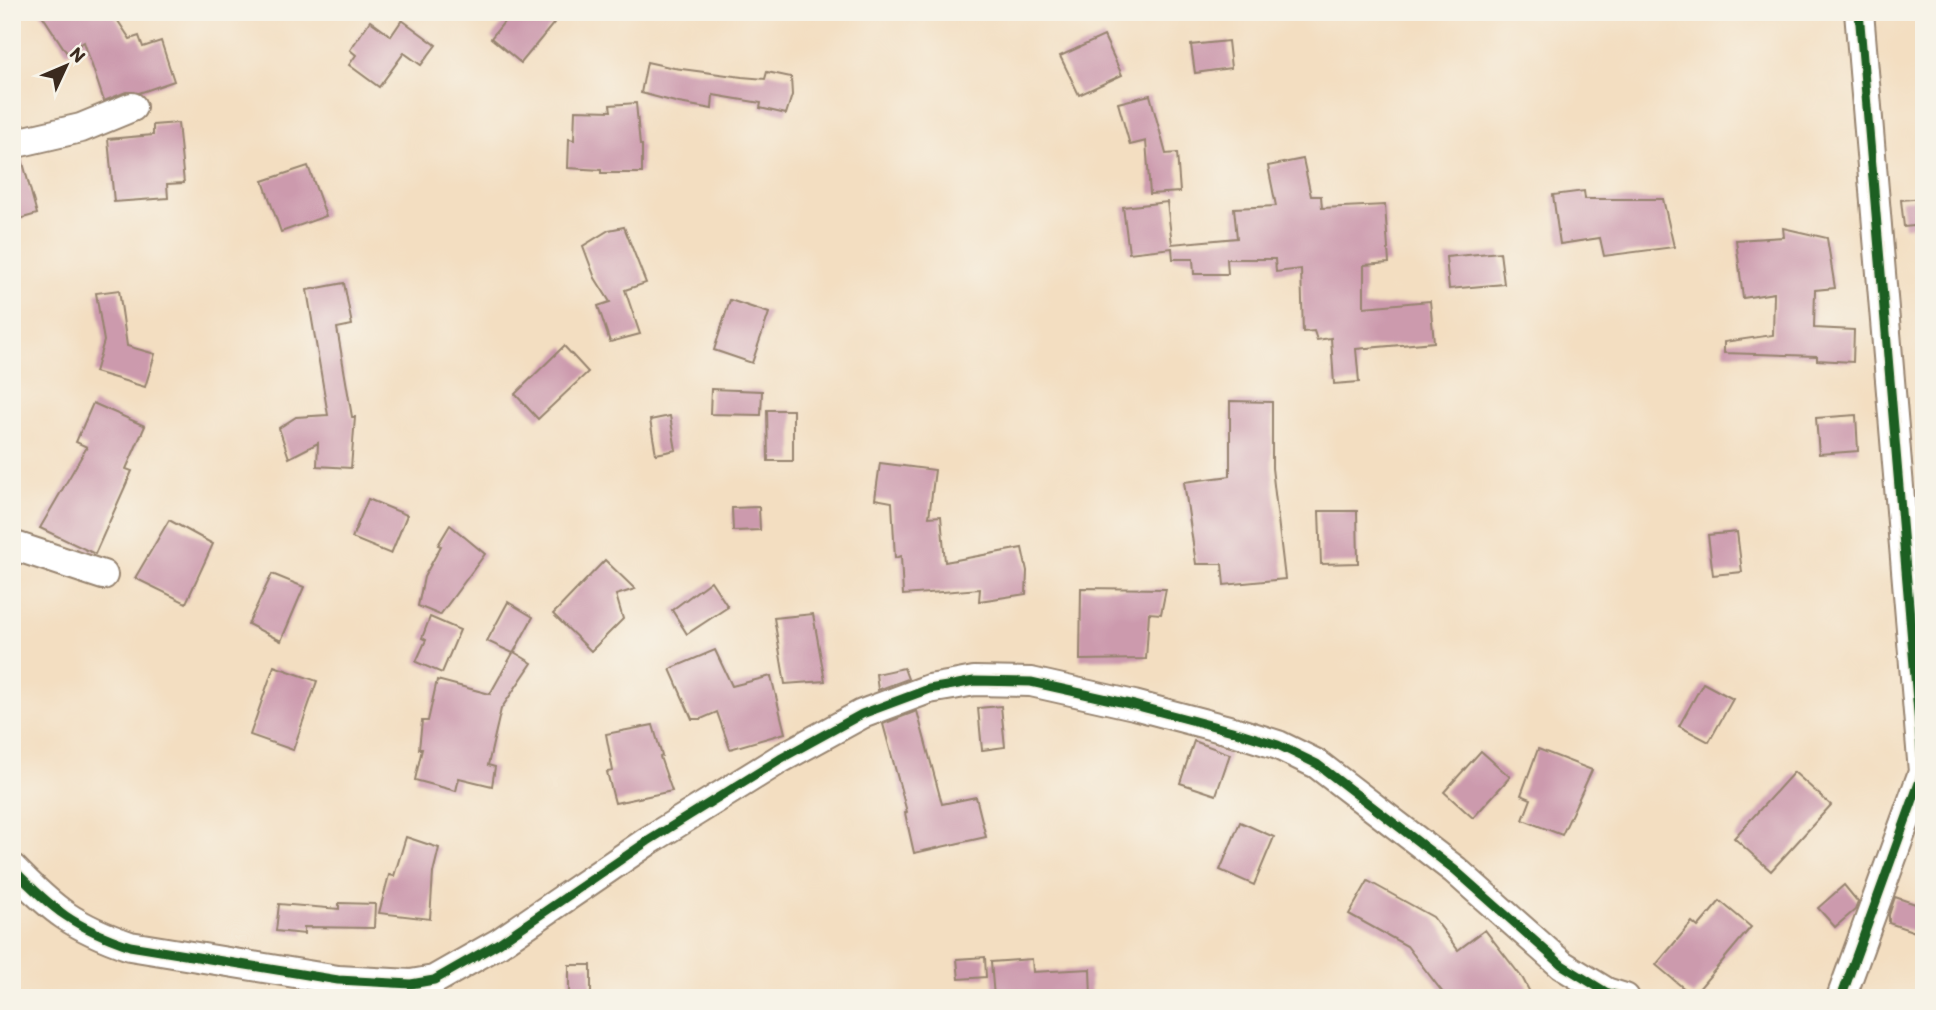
<svg xmlns="http://www.w3.org/2000/svg" width="1936" height="1010" viewBox="0 0 1936 1010" font-family="Itim,sans-serif">
	<style>
		.building { fill: #cc9aad }
		.lines { fill: none; stroke-linecap: round; stroke-linejoin: round }
		.minor-casing { stroke: #978470; stroke-width: 32 }
		.minor { stroke: #fff; stroke-width: 28 }
		.cycleway-casing { stroke: #f7f3e8; stroke-width: 13 }
		.cycleway { stroke: #1b5e20; stroke-width: 9 }
	</style>
	<rect width="100%" height="100%" fill="#f7f3e8"/>
	<filter id="ink" filterUnits="userSpaceOnUse"><feTurbulence type="fractalNoise" baseFrequency=".0143" numOctaves="2"/><feDisplacementMap in="SourceGraphic" scale="14" xChannelSelector="R" yChannelSelector="G"/><feConvolveMatrix kernelMatrix="1 2 1 2 8 2 1 2 1" color-interpolation-filters="sRGB"/></filter>
	<filter id="wash" filterUnits="userSpaceOnUse"><feTurbulence type="fractalNoise" baseFrequency=".00686" numOctaves="4" result="noise"/><feDisplacementMap in="SourceGraphic" scale="28" xChannelSelector="R" yChannelSelector="G"/><feGaussianBlur stdDeviation="1.57" result="paint"/><feColorMatrix in="noise" values="0 0 0 0 0 0 0 0 0 0 0 0 0 0 0 0 0 1.4 0 .05"/><feComposite in="paint" operator="in"/></filter>
	<g filter="url(#wash)">
		<rect width="100%" height="100%" fill="#f3dec1"/>
		<g id="blocks">
			<g class="building">
				<path d="M40 12H112L130 39 139 36 143 47 161 41 174 81 139 93 126 92 104 101 84 42 67 53Z"/>
				<path d="M512 12H563L521 63 491 38Z"/>
				<path d="M402 20 436 45 421 65 404 53 379 87 349 65 356 55 350 50 370 21 391 36Z"/>
				<path d="M1104 36 1122 75 1079 95 1060 56Z"/>
				<path d="M1228 41 1231 68 1195 73 1191 45Z"/>
				<path d="M647 62 674 68 742 77 765 79 767 72 791 77 792 95 786 114 760 108 761 103 713 95 712 109 679 103 641 93Z"/>
				<path d="M1150 95 1166 154 1177 153 1180 192 1150 194 1146 141 1130 145 1118 103Z"/>
				<path d="M636 103 640 145H642V173H601V170L568 168 569 139 574 140 575 110 611 111 610 105Z"/>
				<path d="M178 123 184 183 167 184 168 198 114 202 108 139 153 135V125Z"/>
				<path d="M22 159 37 214 12 221V160Z"/>
				<path d="M1303 159 1311 196H1321L1322 208 1385 205 1389 263 1364 265V307L1430 301 1434 342 1356 349 1359 382 1334 384 1331 338 1317 340 1314 331 1303 332 1301 269 1276 272 1275 259H1227L1228 274H1194L1193 259H1173L1172 248 1129 253 1123 207 1167 202 1172 244 1237 238 1234 208 1276 206 1268 166Z"/>
				<path d="M308 166 326 216 281 232 263 181Z"/>
				<path d="M1584 191 1585 199H1663L1674 247 1604 256 1600 238 1560 244 1553 195Z"/>
				<path d="M1924 198V225L1904 227 1901 200Z"/>
				<path d="M624 227 646 283 625 290 640 334 610 342 598 306 610 302 595 278 583 246 609 230Z"/>
				<path d="M1783 228 1827 238 1835 288 1815 290 1814 328 1854 330 1853 362 1817 360V356L1724 353V342L1773 335 1774 293 1743 298 1736 240 1784 237Z"/>
				<path d="M1500 252 1504 284 1449 289 1446 257Z"/>
				<path d="M344 283 352 325 337 328 352 417H355L351 468 317 466 318 443 289 458 279 428 296 417 328 415 307 290Z"/>
				<path d="M119 290 127 346 155 354 145 387 95 372 104 341 96 293Z"/>
				<path d="M730 300 769 313 752 363 714 350Z"/>
				<path d="M564 346 588 372 538 419 515 394Z"/>
				<path d="M711 389 762 391 761 415 710 414Z"/>
				<path d="M1230 401 1272 402V468L1285 579 1224 585 1222 564H1196L1184 482 1230 476Z"/>
				<path d="M93 403 145 426 126 469 132 471 95 554 40 528 87 447 76 442Z"/>
				<path d="M767 410H793V461H768Z"/>
				<path d="M1856 415 1858 451 1819 454 1816 418Z"/>
				<path d="M670 416 676 450 656 454 650 420Z"/>
				<path d="M880 463 935 470 929 517 941 516 945 562 1022 548 1027 571 1026 594 979 601 980 589 903 595 901 556 895 558 892 502 875 499Z"/>
				<path d="M368 499 407 515 391 554 352 538Z"/>
				<path d="M759 507 760 530 733 531 732 508Z"/>
				<path d="M1319 511H1357L1358 563 1321 564Z"/>
				<path d="M169 520 213 544 186 603 135 578Z"/>
				<path d="M450 525 485 554 440 615 418 606 424 577 441 546 438 545Z"/>
				<path d="M1737 532 1742 572 1713 575 1708 535Z"/>
				<path d="M605 560 635 589 616 595 623 619 591 651 553 614Z"/>
				<path d="M272 574 304 587 281 641 248 624Z"/>
				<path d="M711 581 728 607 687 634 672 610Z"/>
				<path d="M1081 588 1166 589 1161 614 1149 613 1146 659 1080 660Z"/>
				<path d="M508 602 533 617 514 652 532 663 501 709 488 765 495 767 492 786 459 778 456 791 415 780 422 749H419L422 721H428L437 680 490 694 513 653 487 641Z"/>
				<path d="M813 614 825 681 785 684 774 618Z"/>
				<path d="M430 617 460 630 442 673 416 662 426 640 422 638Z"/>
				<path d="M715 650 732 686 771 676 785 733 730 749 717 712 701 719H692L670 669Z"/>
				<path d="M274 666 317 681 293 750 250 735Z"/>
				<path d="M904 668 908 679 878 690 876 674Z"/>
				<path d="M1703 683 1733 699 1709 742 1679 726Z"/>
				<path d="M1001 706 1005 747 982 750 978 708Z"/>
				<path d="M917 711 942 804 976 797 986 837 914 853 905 813 907 812 883 724Z"/>
				<path d="M653 725 662 756 660 757 672 791 615 803 607 772 613 771 606 734Z"/>
				<path d="M1194 741 1230 754 1216 795 1180 783Z"/>
				<path d="M1538 749 1592 770 1562 835 1523 820 1531 799 1521 795Z"/>
				<path d="M1481 751 1510 777 1473 818 1444 792Z"/>
				<path d="M1794 772 1831 805 1771 871 1734 838Z"/>
				<path d="M1240 822 1274 837 1254 885 1220 870Z"/>
				<path d="M406 837 439 848 433 873 430 919 379 913 389 875 394 876Z"/>
				<path d="M1368 881 1433 917 1458 950 1485 930 1523 979 1533 998H1447L1407 946 1349 914Z"/>
				<path d="M1844 885 1858 902 1855 910 1835 927 1818 908Z"/>
				<path d="M1895 897 1924 907V935L1889 923V915Z"/>
				<path d="M1720 901 1751 927 1693 996 1656 965 1692 922 1698 927Z"/>
				<path d="M339 903 375 904 374 928 304 927V934L276 931 279 904 339 909Z"/>
				<path d="M985 957 986 977 959 979 957 959Z"/>
				<path d="M1032 959 1033 972 1090 969 1091 998H1047L1046 994 994 997 991 962Z"/>
				<rect x="569" y="965" width="22" height="29"/>
			</g>
		</g>
	</g>
	<g filter="url(#ink)">
		<use href="#blocks" fill-opacity="0" stroke="#978470" stroke-width="2"/>
		<g class="lines">
			<g class="minor-casing">
				<g id="minor">
					<path d="M12 144 81 128 132 107"/>
					<path d="M12 545 103 575"/>
					<path d="M12 868C53 910 74 927 130 946L338 980 411 984 434 980 499 943 648 841 780 759 862 714 929 689 953 685 974 681 1031 682 1134 705 1240 733 1278 745 1317 764 1455 870 1562 965 1606 992 1625 998"/>
					<path d="M1841 998 1923 772 1859 12"/>
				</g>
			</g>
			<use href="#minor" class="minor"/>
			<g class="cycleway-casing">
				<g id="cycleway">
					<path d="M12 868C53 910 74 927 130 946L338 980 411 984 434 980 499 943 648 841 780 759 862 714 929 689 953 685 974 681 1031 682 1134 705 1240 733 1278 745 1317 764 1455 870 1562 965 1606 992 1625 998"/>
					<path d="M1841 998 1923 772 1859 12"/>
				</g>
			</g>
			<use href="#cycleway" class="cycleway"/>
		</g>
	</g>
	<rect width="1936" height="1010" fill="none" stroke="#f7f3e8" stroke-width="42"/>
	<g transform="translate(66 66) rotate(46)" stroke="#f7f3e8" stroke-width="5" paint-order="stroke">
	<path d="M0-5L12 26L0 18L-12 26Z" fill="#3b2a1e"/>
	<text y="-10" font-size="19" font-weight="bold" text-anchor="middle" fill="#3b2a1e">N</text>
	</g>
</svg>
